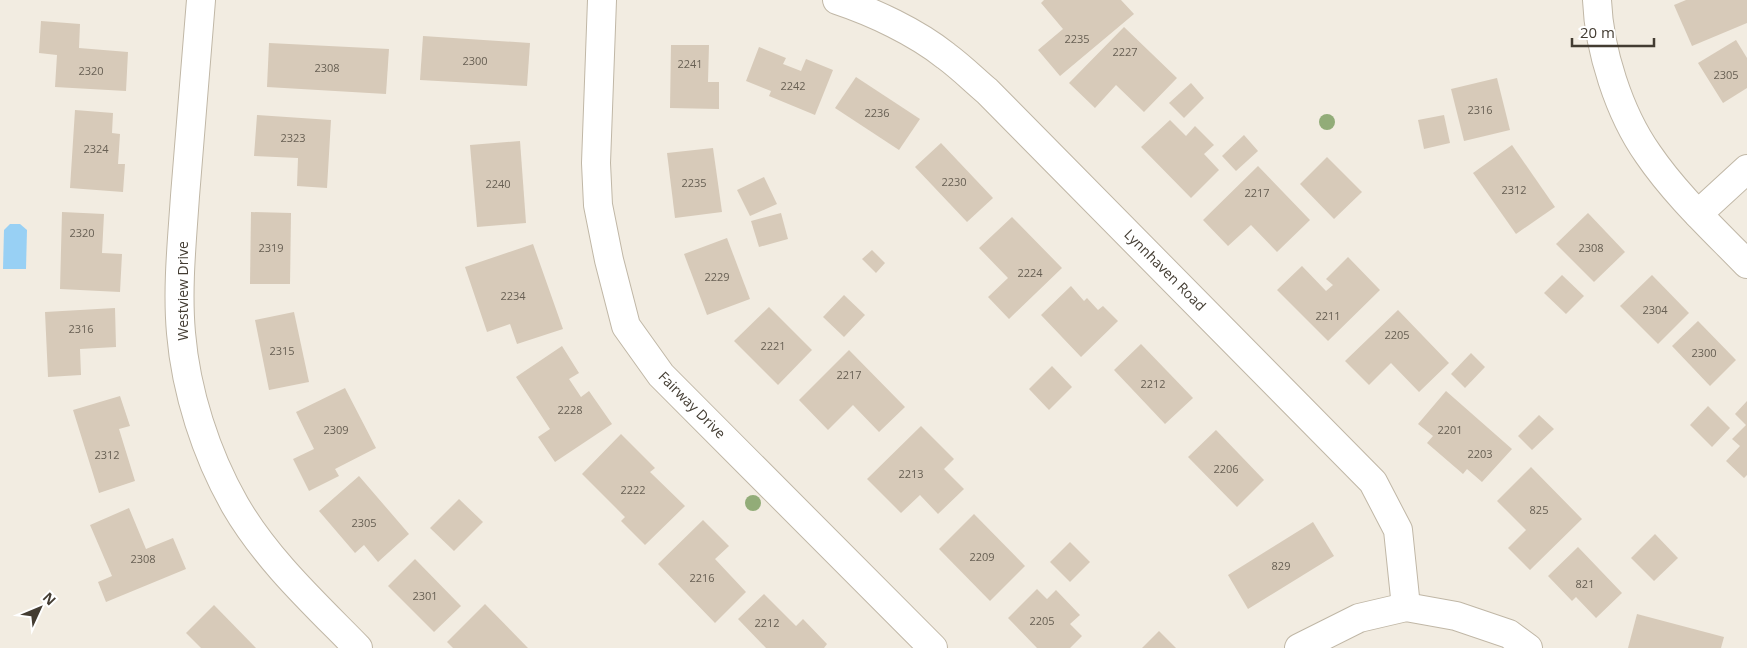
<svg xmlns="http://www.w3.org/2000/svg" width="1747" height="648" viewBox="0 0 1747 648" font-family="'Open Sans',sans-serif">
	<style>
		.water { fill: #98d0f4 }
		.building { fill: #d7cab9 }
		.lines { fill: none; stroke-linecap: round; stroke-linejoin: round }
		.minor-casing { stroke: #c0b7a6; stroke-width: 30 }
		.minor { stroke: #fff; stroke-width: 28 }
		.tree { fill: #92ac78 }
		.labels { text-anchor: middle; stroke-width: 4; stroke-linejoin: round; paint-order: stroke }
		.number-label { font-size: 11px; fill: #686054 }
		.street-label { font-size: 14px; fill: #433c32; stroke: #fff }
	</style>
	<rect width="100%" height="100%" fill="#f2ece1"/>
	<path class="water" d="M10 224H20L27 230 26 269H3L4 230Z"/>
	<g class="building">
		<path d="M1044 0H1121L1134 14 1060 76 1038 50 1063 29 1041 3Z"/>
		<path d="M1686 0H1747V23L1692 46 1674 5Z"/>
		<path d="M41 21 80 24 79 48 128 52 126 91 55 87 57 55 39 53Z"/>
		<path d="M1124 27 1177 78 1144 112 1116 85 1095 108 1069 83Z"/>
		<path d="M423 36 530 43 527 86 420 80Z"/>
		<path d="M1736 40 1747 58V88L1723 103 1698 63Z"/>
		<path d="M269 43 389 49 386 94 267 87Z"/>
		<path d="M671 45H709L708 82H719V109L670 108Z"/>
		<path d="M759 47 786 58 783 64 801 71 806 59 833 70 815 115 769 96 771 91 746 81Z"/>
		<path d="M856 77 920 119 899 150 835 108Z"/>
		<path d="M1497 78 1510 130 1464 141 1451 89Z"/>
		<path d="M1191 83 1204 98 1184 118 1169 103Z"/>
		<path d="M75 110 113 113 112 133 120 134 118 164H125L123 192 70 188Z"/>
		<path d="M257 115 331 120 327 188 297 186 298 158 254 156Z"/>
		<path d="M1444 115 1450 143 1424 149 1418 120Z"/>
		<path d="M1170 120 1186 136 1195 126 1214 145 1204 154 1219 170 1191 198 1141 147Z"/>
		<path d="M1244 135 1258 151 1236 171 1222 156Z"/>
		<path d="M520 141 526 223 477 227 470 145Z"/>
		<path d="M941 143 993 198 967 222 915 167Z"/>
		<path d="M1512 145 1555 207 1516 234 1473 173Z"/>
		<path d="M713 148 722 212 675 218 667 153Z"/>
		<path d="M1327 157 1362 192 1334 219 1300 184Z"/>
		<path d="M1258 166 1310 220 1277 252 1251 225 1228 246 1203 220Z"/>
		<path d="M764 177 777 204 750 216 737 190Z"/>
		<path d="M62 212 104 214 102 253 122 254 120 292 60 289Z"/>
		<path d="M251 212 291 213 290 284H250Z"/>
		<path d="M781 213 788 239 759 247 751 221Z"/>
		<path d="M1588 213 1625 252 1594 282 1556 244Z"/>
		<path d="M1012 217 1062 268 1009 319 988 297 1008 278 979 248Z"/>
		<path d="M727 238 750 299 707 315 684 254Z"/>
		<path d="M533 244 563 329 517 344 510 324 487 332 465 267Z"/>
		<path d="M872 250 885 263 876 273 862 259Z"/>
		<path d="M1348 257 1380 290 1328 341 1277 290 1302 266 1326 291 1333 285 1326 279Z"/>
		<path d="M1562 275 1584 296 1566 314 1544 293Z"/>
		<path d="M1652 275 1689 313 1658 344 1620 306Z"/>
		<path d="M1071 286 1084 301 1087 298 1098 310 1103 306 1118 321 1081 357 1041 315Z"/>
		<path d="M844 295 865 315 844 337 823 317Z"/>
		<path d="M769 307 812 350 778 385 734 341Z"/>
		<path d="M115 308 116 347 80 349 81 375 48 377 45 312Z"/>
		<path d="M1398 310 1449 363 1419 392 1391 363 1369 385 1345 361Z"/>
		<path d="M294 312 309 382 269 390 255 320Z"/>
		<path d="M1698 321 1736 360 1710 386 1672 346Z"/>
		<path d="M1141 344 1193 398 1165 424 1114 370Z"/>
		<path d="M562 346 579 373 569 379 581 397 589 391 612 424 555 462 538 437 550 429 516 377Z"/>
		<path d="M849 350 905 407 879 432 853 405 828 430 799 400Z"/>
		<path d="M1471 353 1485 367 1465 388 1451 374Z"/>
		<path d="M1052 366 1072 387 1049 410 1029 389Z"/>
		<path d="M345 388 376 448 335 469 339 476 309 491 293 459 314 449 296 412Z"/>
		<path d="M1446 391 1512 449 1482 482 1467 469 1463 474 1427 443 1433 436 1418 424Z"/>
		<path d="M120 396 130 426 119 429 135 481 99 493 73 410Z"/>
		<path d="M1747 401V475L1744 478 1726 461 1740 446 1732 439 1746 425 1735 414Z"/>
		<path d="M1708 406 1730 428 1712 447 1690 425Z"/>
		<path d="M1539 415 1554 429 1532 450 1518 436Z"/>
		<path d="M921 426 954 459 944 469 964 489 938 514 920 495 901 513 867 479Z"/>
		<path d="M1216 430 1264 480 1237 507 1188 457Z"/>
		<path d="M621 434 655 468 650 472 685 506 645 545 621 521 625 517 582 474Z"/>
		<path d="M1531 467 1582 519 1530 570 1508 548 1526 530 1497 501Z"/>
		<path d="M359 476 409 534 378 562 364 545 355 553 319 511Z"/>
		<path d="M459 499 483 522 454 551 430 528Z"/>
		<path d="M129 508 146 549 173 538 186 569 106 602 98 582 112 576 90 525Z"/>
		<path d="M974 514 1025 566 990 601 939 549Z"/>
		<path d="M703 520 729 546 715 559 746 592 715 623 658 564Z"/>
		<path d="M1313 522 1334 556 1248 609 1228 575Z"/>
		<path d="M1655 534 1678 558 1654 581 1631 558Z"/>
		<path d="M1070 542 1090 562 1070 582 1050 562Z"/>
		<path d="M1578 547 1622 593 1596 618 1576 597 1572 601 1548 576Z"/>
		<path d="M415 559 461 606 434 632 388 586Z"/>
		<path d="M1037 589 1047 599 1056 590 1080 615 1070 624 1082 636 1070 648H1037L1008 618Z"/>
		<path d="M764 594 796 626 803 619 827 644 824 648H766L738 619Z"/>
		<path d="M485 604 528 648H453L447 642Z"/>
		<path d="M214 605 256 648H201L186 633Z"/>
		<path d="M1637 614 1724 637 1721 648H1628Z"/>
		<path d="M1159 631 1176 648H1142Z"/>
	</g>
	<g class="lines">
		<g class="minor-casing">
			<g id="minor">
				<path d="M201 0C196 66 190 131 185 196 182 241 177 288 181 333 186 392 206 454 235 505 267 560 314 603 358 648"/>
				<path d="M602 0 596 163 598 205 609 260 626 326 661 375 933 648"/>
				<path d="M837 0C873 12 916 32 946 56 961 67 974 80 987 91L1373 482 1398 530 1406 607"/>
				<path d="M1597 0C1599 50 1619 113 1648 154 1676 195 1713 229 1747 264"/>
				<path d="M1698 214 1747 169"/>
				<path d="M1299 648 1359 618 1406 607 1456 616 1509 634 1528 648"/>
			</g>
		</g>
		<use href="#minor" class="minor"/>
	</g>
	<g class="tree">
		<circle cx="1327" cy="122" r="8"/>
		<circle cx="753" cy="503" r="8"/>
	</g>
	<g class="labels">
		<g class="number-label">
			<text x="1077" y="43">2235</text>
			<text x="1125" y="56">2227</text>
			<text x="475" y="65">2300</text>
			<text x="690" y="68">2241</text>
			<text x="327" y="72">2308</text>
			<text x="91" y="75">2320</text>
			<text x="1726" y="79">2305</text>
			<text x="793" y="90">2242</text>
			<text x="1480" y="114">2316</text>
			<text x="877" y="117">2236</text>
			<text x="293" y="142">2323</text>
			<text x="96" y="153">2324</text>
			<text x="954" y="186">2230</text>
			<text x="694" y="187">2235</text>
			<text x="498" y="188">2240</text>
			<text x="1514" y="194">2312</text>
			<text x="1257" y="197">2217</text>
			<text x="82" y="237">2320</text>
			<text x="271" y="252">2319</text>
			<text x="1591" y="252">2308</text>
			<text x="1030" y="277">2224</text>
			<text x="717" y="281">2229</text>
			<text x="513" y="300">2234</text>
			<text x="1655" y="314">2304</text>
			<text x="1328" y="320">2211</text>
			<text x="81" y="333">2316</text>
			<text x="1397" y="339">2205</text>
			<text x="773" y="350">2221</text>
			<text x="282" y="355">2315</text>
			<text x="1704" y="357">2300</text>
			<text x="849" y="379">2217</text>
			<text x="1153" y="388">2212</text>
			<text x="570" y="414">2228</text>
			<text x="336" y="434">2309</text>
			<text x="1450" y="434">2201</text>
			<text x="1480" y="458">2203</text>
			<text x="107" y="459">2312</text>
			<text x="1226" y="473">2206</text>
			<text x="911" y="478">2213</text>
			<text x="633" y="494">2222</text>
			<text x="1539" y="514">825</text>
			<text x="364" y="527">2305</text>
			<text x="982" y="561">2209</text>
			<text x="143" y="563">2308</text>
			<text x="1281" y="570">829</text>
			<text x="702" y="582">2216</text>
			<text x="1585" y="588">821</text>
			<text x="425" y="600">2301</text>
			<text x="1042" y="625">2205</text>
			<text x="767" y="627">2212</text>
		</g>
		<g class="street-label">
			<text transform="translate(1165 270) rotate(45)" y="5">Lynnhaven Road</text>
			<text transform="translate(183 291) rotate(-90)" y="5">Westview Drive</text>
			<text transform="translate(692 405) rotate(45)" y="5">Fairway Drive</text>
		</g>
	</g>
	<g transform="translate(40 608) rotate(46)" stroke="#ffffff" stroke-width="4" paint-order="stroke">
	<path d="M0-4L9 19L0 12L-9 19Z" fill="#433c32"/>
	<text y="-8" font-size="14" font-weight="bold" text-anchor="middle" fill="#433c32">N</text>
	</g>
	<path d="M1572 38v8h82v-8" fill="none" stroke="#433c32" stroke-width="2.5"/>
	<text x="1580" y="38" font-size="15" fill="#433c32" stroke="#ffffff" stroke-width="4" paint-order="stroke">20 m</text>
</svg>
